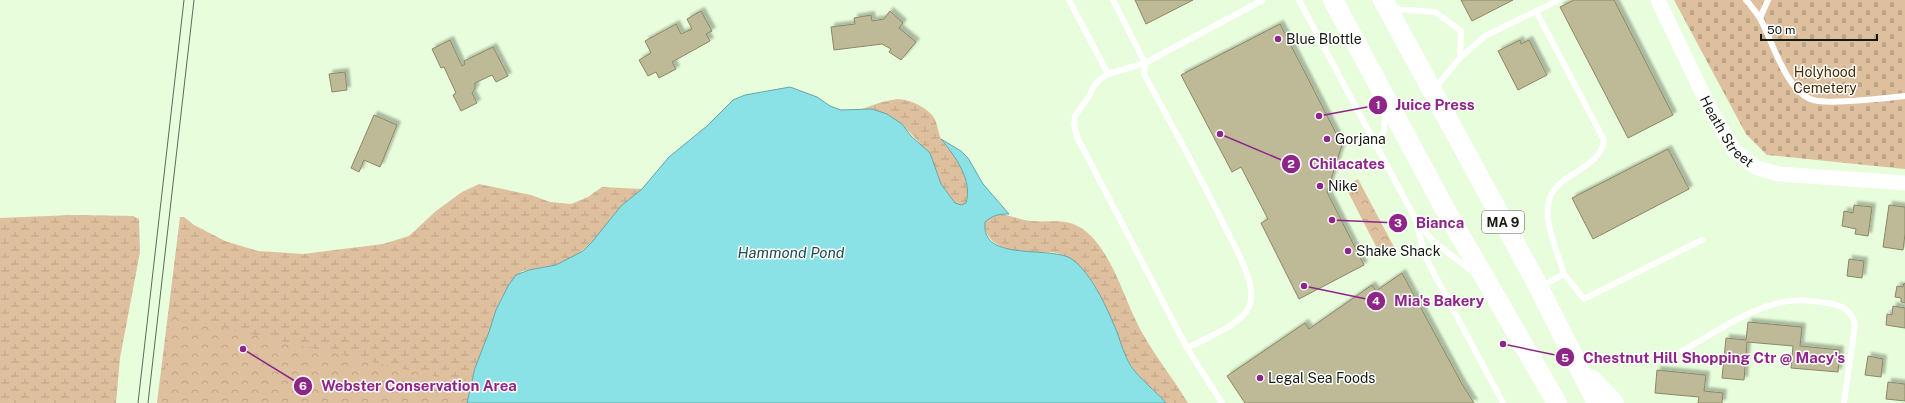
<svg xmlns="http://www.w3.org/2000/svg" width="1905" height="403" viewBox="0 0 1905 403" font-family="'Public Sans',sans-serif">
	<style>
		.wetland { fill: url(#wetland-marsh) }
		.cemetery { fill: url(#cemetery-stones) }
		.park { fill: url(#park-crowns) }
		.water { fill: #8be2e6; stroke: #67a6a5 }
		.building { fill: #beb996; stroke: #8c8765; filter: url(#shadow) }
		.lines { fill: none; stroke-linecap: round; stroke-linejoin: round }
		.service { stroke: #fff; stroke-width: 6 }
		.tertiary { stroke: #fff; stroke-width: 15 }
		.trunk { stroke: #fff; stroke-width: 20 }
		.tram { stroke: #5e6a57; stroke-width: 1 }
		.poi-dot { fill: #8f2589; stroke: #fff; stroke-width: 1.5 }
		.labels { text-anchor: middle; stroke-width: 3; stroke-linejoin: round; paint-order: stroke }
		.shield { fill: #fff; stroke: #595e56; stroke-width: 1 }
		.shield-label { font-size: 13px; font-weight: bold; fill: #12190e }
		.poi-label { font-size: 14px; fill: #12190e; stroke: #fff; text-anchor: start }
		.park-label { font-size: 14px; fill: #482a01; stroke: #fff }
		.street-label { font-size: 14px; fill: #12190e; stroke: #fff }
		.water-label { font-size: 15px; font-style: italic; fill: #224b4d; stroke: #fff }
		.leader { fill: none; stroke: #8f2589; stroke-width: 1.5 }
		.callout-dot { fill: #8f2589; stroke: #fff; stroke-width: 1.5 }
		.mark-label { font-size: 12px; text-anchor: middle; font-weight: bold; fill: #fff }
		.callout-label { font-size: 15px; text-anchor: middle; font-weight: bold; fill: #8f2589; stroke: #fff; stroke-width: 3; stroke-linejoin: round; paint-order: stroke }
	</style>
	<defs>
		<pattern id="wetland-marsh" width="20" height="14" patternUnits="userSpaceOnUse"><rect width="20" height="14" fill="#debf9e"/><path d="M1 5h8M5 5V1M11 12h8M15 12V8" fill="none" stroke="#bda487"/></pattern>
		<pattern id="cemetery-stones" width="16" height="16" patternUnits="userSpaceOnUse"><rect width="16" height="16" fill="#debf9e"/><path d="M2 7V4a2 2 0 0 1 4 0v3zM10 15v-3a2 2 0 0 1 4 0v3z" fill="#bda487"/></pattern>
		<pattern id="park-crowns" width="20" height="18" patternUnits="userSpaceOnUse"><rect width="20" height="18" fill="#debf9e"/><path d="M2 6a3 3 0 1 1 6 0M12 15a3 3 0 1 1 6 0" fill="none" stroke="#bda487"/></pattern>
		<filter id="shadow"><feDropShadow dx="3.5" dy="-3.5" stdDeviation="1" flood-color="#0004"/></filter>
	</defs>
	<rect width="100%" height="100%" fill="#e7fddb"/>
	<g class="wetland">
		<path d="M897 99C910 100 920 104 930 113 938 120 937 130 941 139 945 146 952 152 956 158 964 170 970 189 966 203L961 205 955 203 941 184 930 154 902 124 872 109H862L882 102Z"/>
		<path d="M479 184 531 195 550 202 571 204 588 197 602 187 642 189 621 206 592 242 576 256 556 265 522 271 502 297 496 310 489 332 475 368 467 403H157L180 217H184L194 225 225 241 258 251 303 254 383 244 409 236 436 211 462 192Z"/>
		<path d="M999 214C1010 215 1020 220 1031 221 1050 223 1067 217 1084 230 1112 251 1124 299 1140 329 1154 355 1173 378 1188 403H1166C1155 390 1140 380 1131 365 1115 340 1103 283 1078 266 1072 262 1066 256 1060 254 1052 251 1041 253 1032 253 1013 252 983 246 985 222L991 217Z"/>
		<path d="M73 215 133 216 139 219 140 252 120 358 116 403H0V218Z"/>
	</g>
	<path class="cemetery" d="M1674 0H1905V169L1767 155 1746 134Z"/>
	<g class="park">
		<path d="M1358 179 1394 247 1380 254 1345 186Z"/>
		<path d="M171 316 470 384 467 403H161Z"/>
	</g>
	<path class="water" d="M790 87 817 97 830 106 841 110 872 109 887 114 902 124 911 136 930 153 941 184 955 203 961 205 966 203C973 180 955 156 941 139L961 151 968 158 983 184 1009 214C999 214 993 215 985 222 980 264 1053 244 1073 260 1092 274 1108 310 1117 332 1121 343 1124 355 1131 366 1140 380 1155 390 1166 403H467L475 368 489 332 496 310 508 286 516 275 529 270 556 265 583 251 592 242 621 206 642 189 669 157 707 126 733 100 745 95Z"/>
	<g class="building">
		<path d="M1135 0H1193L1146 24Z"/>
		<path d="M1461 0H1513L1472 21Z"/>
		<path d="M1574 0H1614L1673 115 1628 138 1560 7Z"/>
		<path d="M701 11 712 31 706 34 710 41 672 62 676 69 659 78 656 72 648 76 639 60 651 53 645 41 676 24 681 34 692 29 687 19Z"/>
		<path d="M890 11 903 23 899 28 916 42 901 60 889 52 891 49 882 44 834 50 831 27 855 24 854 18 871 15 872 21 884 19Z"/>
		<path d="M1280 24 1342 145 1327 192 1364 265 1299 299 1261 223 1268 219 1241 167 1232 172 1181 75Z"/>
		<path d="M450 40 462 66 465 64 464 61 493 47 508 76 496 82 492 75 475 83V89L472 93 477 103 461 111 453 95 456 93 444 67 441 68 432 49Z"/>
		<path d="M1520 40 1521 44 1529 40 1547 75 1518 90 1498 51Z"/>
		<path d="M345 72 347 90 332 92 329 74Z"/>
		<path d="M374 115 397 125 380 167 364 160 359 172 351 168Z"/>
		<path d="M1668 149 1689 189 1593 239 1572 198Z"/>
		<path d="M1854 205 1872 207 1868 236 1855 234 1856 229 1842 226 1844 211 1853 213Z"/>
		<path d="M1889 205 1905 207V234L1903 250 1883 247Z"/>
		<path d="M1849 259 1864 261 1862 278 1847 276Z"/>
		<path d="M1402 273 1462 384 1474 403H1245L1227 376 1305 323 1309 329 1372 285 1376 291Z"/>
		<path d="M1904 283 1905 284V303L1901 302V298L1895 297 1897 286 1903 287Z"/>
		<path d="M1893 306 1905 308V328L1886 325 1887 314 1892 315Z"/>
		<path d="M1748 322 1802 327 1800 346 1840 350 1838 372 1791 368 1793 346 1747 342 1744 380 1722 378 1726 338 1746 340Z"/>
		<path d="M1868 356 1883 359 1881 377 1865 375Z"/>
		<path d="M1657 370 1706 375 1704 391 1723 393 1722 403H1698L1699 397 1655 393Z"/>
		<path d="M1888 382 1905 384V401L1886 399Z"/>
	</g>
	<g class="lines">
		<g class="service">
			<path d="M1069 0 1108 74"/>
			<path d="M1113 0 1145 63 1144 74C1170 122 1197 170 1221 219 1230 238 1242 257 1248 277 1251 286 1253 297 1249 307 1241 325 1204 339 1187 348"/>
			<path d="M1299 0 1417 222 1433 241 1472 271"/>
			<path d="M1746 0C1751 6 1757 13 1761 20 1772 41 1786 89 1810 99 1824 106 1887 98 1905 96"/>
			<path d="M1391 9 1435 12 1461 31 1460 58 1434 89"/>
			<path d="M1536 11 1604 140C1600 172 1552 172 1548 205 1545 225 1558 254 1564 274"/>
			<path d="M1760 18 1768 0"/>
			<path d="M1460 58 1485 36 1559 0"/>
			<path d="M1376 147 1384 130 1385 112"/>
			<path d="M1417 224 1424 253 1429 264 1503 403"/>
			<path d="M1540 287 1564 274 1584 299 1702 240"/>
			<path d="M1682 351C1711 335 1742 313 1775 304 1791 299 1811 300 1827 303 1842 305 1852 310 1855 325L1844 403"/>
			<path d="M1222 403 1187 348 1077 137 1074 124 1075 116 1090 95 1093 87 1099 80 1108 74 1145 63 1263 0"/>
		</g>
		<path class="tertiary" id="s1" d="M1658 0 1710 109 1734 150 1757 168 1779 174 1905 183"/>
		<g class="trunk">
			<path d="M1333 0 1446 211 1557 403"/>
			<path d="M1383 0 1535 280 1597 403"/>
			<path d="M1592 380 1614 403"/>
		</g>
		<g class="tram">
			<path d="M138 403 184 0"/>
			<path d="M148 403 194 0"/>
		</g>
	</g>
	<g class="poi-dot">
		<circle cx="1278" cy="39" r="4"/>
		<circle cx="1327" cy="139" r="4"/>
		<circle cx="1320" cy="186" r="4"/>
		<circle cx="1348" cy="251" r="4"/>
		<circle cx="1260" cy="378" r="4"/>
	</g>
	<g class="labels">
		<rect class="shield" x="1482" y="211" width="42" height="22" rx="3"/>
		<g class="shield-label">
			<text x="1503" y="227">MA 9</text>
		</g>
		<g class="poi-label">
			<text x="1286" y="44">Blue Blottle</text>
			<text x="1335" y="144">Gorjana</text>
			<text x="1328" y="191">Nike</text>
			<text x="1356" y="256">Shake Shack</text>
			<text x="1268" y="383">Legal Sea Foods</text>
		</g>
		<g class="park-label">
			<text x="1825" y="77">Holyhood<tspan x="1825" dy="16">Cemetery</tspan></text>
		</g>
		<g class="street-label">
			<text dy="5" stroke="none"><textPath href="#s1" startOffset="149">Heath Street</textPath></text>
		</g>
		<g class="water-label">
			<text x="791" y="258">Hammond Pond</text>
		</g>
	</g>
	<path class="leader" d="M1319 116L1378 105M1220 134L1291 164M1332 220L1398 223M1304 286L1376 301M1503 344L1565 357M243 349L303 386"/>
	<g class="callout-dot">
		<circle cx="1319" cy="116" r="4"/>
		<circle cx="1220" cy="134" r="4"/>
		<circle cx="1332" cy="220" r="4"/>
		<circle cx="1304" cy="286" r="4"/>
		<circle cx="1503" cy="344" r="4"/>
		<circle cx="243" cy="349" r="4"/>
		<circle cx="1378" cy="105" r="10"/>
		<circle cx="1291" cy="164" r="10"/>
		<circle cx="1398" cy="223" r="10"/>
		<circle cx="1376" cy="301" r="10"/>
		<circle cx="1565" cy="357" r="10"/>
		<circle cx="303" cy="386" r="10"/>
	</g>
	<g class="mark-label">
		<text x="1378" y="109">1</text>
		<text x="1291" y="168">2</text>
		<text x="1398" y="227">3</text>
		<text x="1376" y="305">4</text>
		<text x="1565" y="362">5</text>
		<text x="303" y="390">6</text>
	</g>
	<g class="callout-label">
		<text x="1435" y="110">Juice Press</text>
		<text x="1347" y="169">Chilacates</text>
		<text x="1440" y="228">Bianca</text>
		<text x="1439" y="306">Mia's Bakery</text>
		<text x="1714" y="363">Chestnut Hill Shopping Ctr @ Macy's</text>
		<text x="419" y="391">Webster Conservation Area</text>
	</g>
	<path d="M1761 34v6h116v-6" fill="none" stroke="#12190e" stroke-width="2"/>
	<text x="1767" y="34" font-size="12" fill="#12190e" stroke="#ffffff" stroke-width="3" paint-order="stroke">50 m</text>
</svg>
